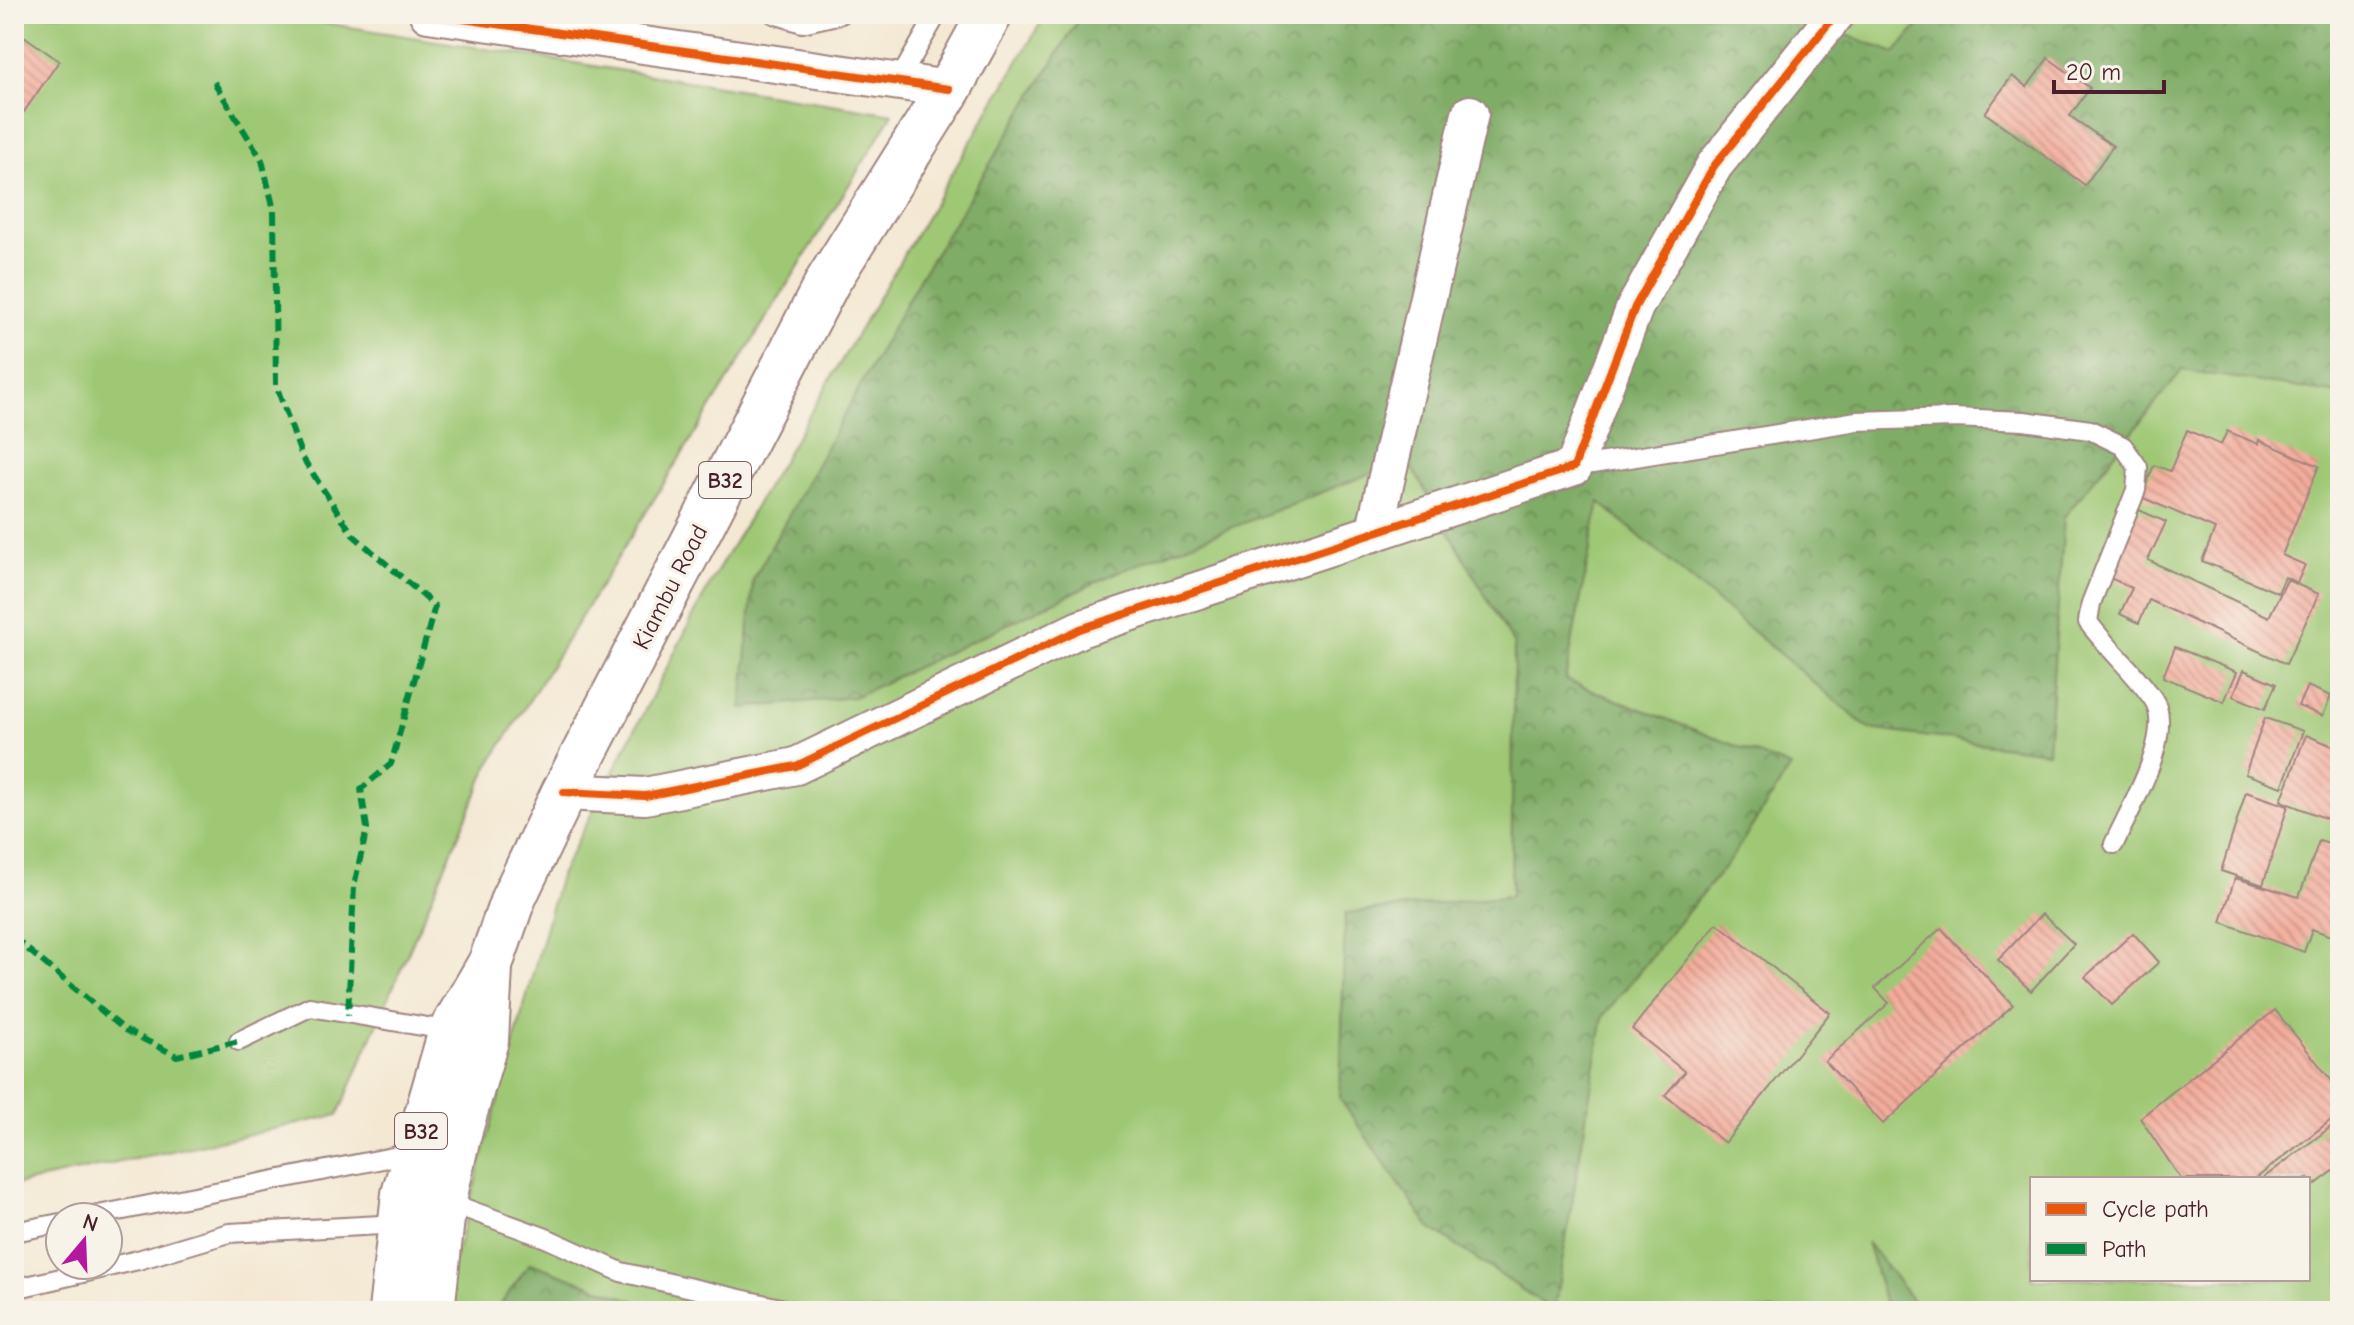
<svg xmlns="http://www.w3.org/2000/svg" width="2354" height="1325" viewBox="0 0 2354 1325" font-family="'Comic Neue',sans-serif">
	<style>
		.green { fill: #9fc874; stroke: #747450; stroke-width: 2; fill-rule: evenodd }
		.forest { fill: url(#forest-crowns); stroke: #646648; stroke-width: 2 }
		.building { fill: url(#building-back-hatch) }
		.lines { fill: none; stroke-linecap: round; stroke-linejoin: round }
		.service-casing { stroke: #9f847f; stroke-width: 22 }
		.minor-casing { stroke: #9f847f; stroke-width: 40 }
		.trunk-casing { stroke: #9f847f; stroke-width: 48 }
		.service { stroke: #fff; stroke-width: 18 }
		.minor { stroke: #fff; stroke-width: 36 }
		.trunk { stroke: #fff; stroke-width: 44 }
		.quiet { stroke: #00873e; stroke-width: 6; stroke-dasharray: 12 6; stroke-linecap: butt }
		.cycleway-casing { stroke: #f7f3e8; stroke-width: 13 }
		.cycleway { stroke: #e8590c; stroke-width: 8 }
		.labels { text-anchor: middle; stroke-width: 7; stroke-linejoin: round; paint-order: stroke }
		.shield { fill: #f7f3e8; stroke: #7e5f64; stroke-width: 2 }
		.shield-label { font-size: 22px; font-weight: bold; fill: #4a1f2b }
		.street-label { font-size: 24px; fill: #4a1f2b; stroke: #f7f3e8 }
	</style>
	<defs>
		<pattern id="forest-crowns" width="20" height="18" patternUnits="userSpaceOnUse" patternTransform="scale(2)"><rect width="20" height="18" fill="#7fac66"/><path d="M2 6a3 3 0 1 1 6 0M12 15a3 3 0 1 1 6 0" fill="none" stroke="#6a8b54"/></pattern>
		<pattern id="building-back-hatch" width="6" height="6" patternUnits="userSpaceOnUse" patternTransform="scale(2)"><rect width="6" height="6" fill="#f3ac9b"/><path d="M-1 5l2 2M0 0l6 6M5-1l2 2" fill="none" stroke="#c78b7f"/></pattern>
	</defs>
	<rect width="100%" height="100%" fill="#f7f3e8"/>
	<filter id="ink" filterUnits="userSpaceOnUse"><feTurbulence type="fractalNoise" baseFrequency=".0125" numOctaves="2"/><feDisplacementMap in="SourceGraphic" scale="16" xChannelSelector="R" yChannelSelector="G"/><feConvolveMatrix kernelMatrix="1 2 1 2 8 2 1 2 1" color-interpolation-filters="sRGB"/></filter>
	<filter id="wash" filterUnits="userSpaceOnUse"><feTurbulence type="fractalNoise" baseFrequency=".006" numOctaves="4" result="noise"/><feDisplacementMap in="SourceGraphic" scale="32" xChannelSelector="R" yChannelSelector="G"/><feGaussianBlur stdDeviation="1.8" result="paint"/><feColorMatrix in="noise" values="0 0 0 0 0 0 0 0 0 0 0 0 0 0 0 0 0 1.4 0 .05"/><feComposite in="paint" operator="in"/></filter>
	<g filter="url(#wash)">
		<rect width="100%" height="100%" fill="#f4e8d3"/>
		<g class="green">
			<path d="M14 14H268L893 114 488 767 338 1115 14 1185Z"/>
			<path d="M1046 14H2340V1311H440L560 875 712 580ZM2032 1179H2308V1279H2032Z"/>
		</g>
		<g class="forest">
			<path d="M1082 14H1790L1895 53 1928 14H2340V394L2182 370 2064 517 2048 752 1869 729 1599 502 1565 680 1791 767 1730 860 1603 1016 1554 1311 1429 1227 1340 1099 1345 913 1511 896 1514 645 1407 459 1113 574 854 697 742 708 753 580 918 281Z"/>
			<path d="M1867 1242 1921 1311H1887Z"/>
			<path d="M530 1263 662 1311H496Z"/>
		</g>
		<g id="blocks">
			<g class="building">
				<path d="M14 14H25L14 29Z"/>
				<path d="M24 36 59 61 17 122 14 50Z"/>
				<path d="M2048 58 2090 88 2070 116 2113 146 2085 185 1985 113 2012 76 2027 87Z"/>
				<path d="M2187 430 2221 445 2227 431 2258 444 2259 440 2319 466 2282 555 2305 565 2297 583 2285 577 2278 593 2202 561 2215 529 2141 497 2154 465 2170 471Z"/>
				<path d="M2139 510 2166 522 2148 560 2269 617 2287 580 2319 594 2286 664 2149 600 2139 623 2120 614 2132 588 2108 577Z"/>
				<path d="M2175 647 2237 672 2224 702 2163 677Z"/>
				<path d="M2244 670 2276 684 2265 709 2233 696Z"/>
				<path d="M2307 686 2331 696 2323 716 2298 706Z"/>
				<path d="M2265 718 2303 731 2282 787 2245 774Z"/>
				<path d="M2306 735 2340 749V824L2281 801Z"/>
				<path d="M2246 792 2288 806 2263 885 2221 871Z"/>
				<path d="M2319 841 2340 847V939L2312 929 2304 952 2221 922 2235 878 2299 897Z"/>
				<path d="M2042 914 2074 944 2031 991 1998 960Z"/>
				<path d="M1717 923 1830 1013 1725 1143 1665 1095 1685 1072 1632 1029Z"/>
				<path d="M1941 928 2013 1005 1883 1124 1825 1061 1889 1003 1875 988Z"/>
				<path d="M2133 933 2159 962 2112 1005 2085 977Z"/>
				<path d="M2275 1010 2340 1091V1113L2255 1179H2181L2140 1118Z"/>
				<path d="M2340 1120V1166L2308 1190V1179H2262Z"/>
			</g>
		</g>
	</g>
	<g filter="url(#ink)">
		<use href="#blocks" fill-opacity="0" stroke="#9f847f" stroke-width="2"/>
		<g class="lines">
			<g class="service-casing">
				<g id="service">
					<path d="M774 14 802 23 841 14"/>
					<path d="M899 80 937 14"/>
					<path d="M1574 467 1857 421 1953 418 2024 421 2090 430 2123 446 2138 467 2136 490 2091 603 2088 622C2108 649 2134 671 2153 699 2176 733 2129 810 2114 844"/>
					<path d="M239 1041 310 1007 451 1031"/>
					<path d="M442 1200 546 1238 621 1272 793 1311"/>
					<path d="M88 1217 413 1153"/>
					<path d="M14 1232 60 1223"/>
					<path d="M14 1289 138 1260 229 1233 400 1224"/>
				</g>
			</g>
			<g class="minor-casing">
				<g id="minor">
					<path d="M428 14 949 89"/>
					<path d="M1374 533 1470 114"/>
					<path d="M564 792 645 796 796 766 1080 629 1574 467 1635 307 1714 166 1836 14"/>
				</g>
			</g>
			<g class="trunk-casing">
				<g id="trunk">
					<path d="M391 1311 404 1194 451 1031 491 962 513 899 564 792 828 281 949 89 990 14"/>
					<path d="M432 1311 444 1200 457 1140 486 1040 490 969"/>
				</g>
			</g>
			<use href="#service" class="service"/>
			<use href="#minor" class="minor"/>
			<use href="#trunk" class="trunk"/>
			<g class="quiet">
				<path d="M214 82 262 160 274 210 276 385 302 457 353 535 435 606 391 764 361 789 367 828 354 886 348 1015"/>
				<path d="M14 938 125 1030 177 1056 239 1041"/>
			</g>
			<g class="cycleway-casing">
				<g id="cycleway">
					<path d="M428 14 949 89"/>
					<path d="M564 792 645 796 796 766 1080 629 1574 467 1635 307 1714 166 1836 14"/>
				</g>
			</g>
			<use href="#cycleway" class="cycleway"/>
		</g>
	</g>
	<g class="labels">
		<g class="shield">
			<rect x="699" y="462" width="52" height="36" rx="6"/>
			<rect x="395" y="1113" width="52" height="36" rx="6"/>
		</g>
		<g class="shield-label">
			<text x="725" y="488">B32</text>
			<text x="421" y="1139">B32</text>
		</g>
		<g class="street-label">
			<text transform="translate(670 587) rotate(-63)" y="8">Kiambu Road</text>
		</g>
	</g>
	<rect width="2354" height="1325" fill="none" stroke="#f7f3e8" stroke-width="48"/>
	<rect x="2030" y="1177" width="280" height="104" fill="#f7f3e8" stroke="#b29e9c" stroke-width="2"/>
	<rect x="2046" y="1203" width="40" height="12" fill="#e8590c" stroke="#b29e9c" stroke-width="2"/>
	<text x="2102" y="1217" font-size="24" fill="#4a1f2b">Cycle path</text>
	<rect x="2046" y="1243" width="40" height="12" fill="#00873e" stroke="#b29e9c" stroke-width="2"/>
	<text x="2102" y="1257" font-size="24" fill="#4a1f2b">Path</text>
	<g transform="translate(84 1241) rotate(19)"><circle r="38" fill="#f7f3e8" stroke="#b29e9c" stroke-width="2"/>
	<path d="M0-6L14 30L0 20L-14 30Z" fill="#b5179e"/>
	<text y="-12" font-size="22" font-weight="bold" text-anchor="middle" fill="#4a1f2b">N</text>
	</g>
	<path d="M2054 80v12h110v-12" fill="none" stroke="#4a1f2b" stroke-width="4"/>
	<text x="2066" y="80" font-size="24" fill="#4a1f2b" stroke="#f7f3e8" stroke-width="6" paint-order="stroke">20 m</text>
</svg>
